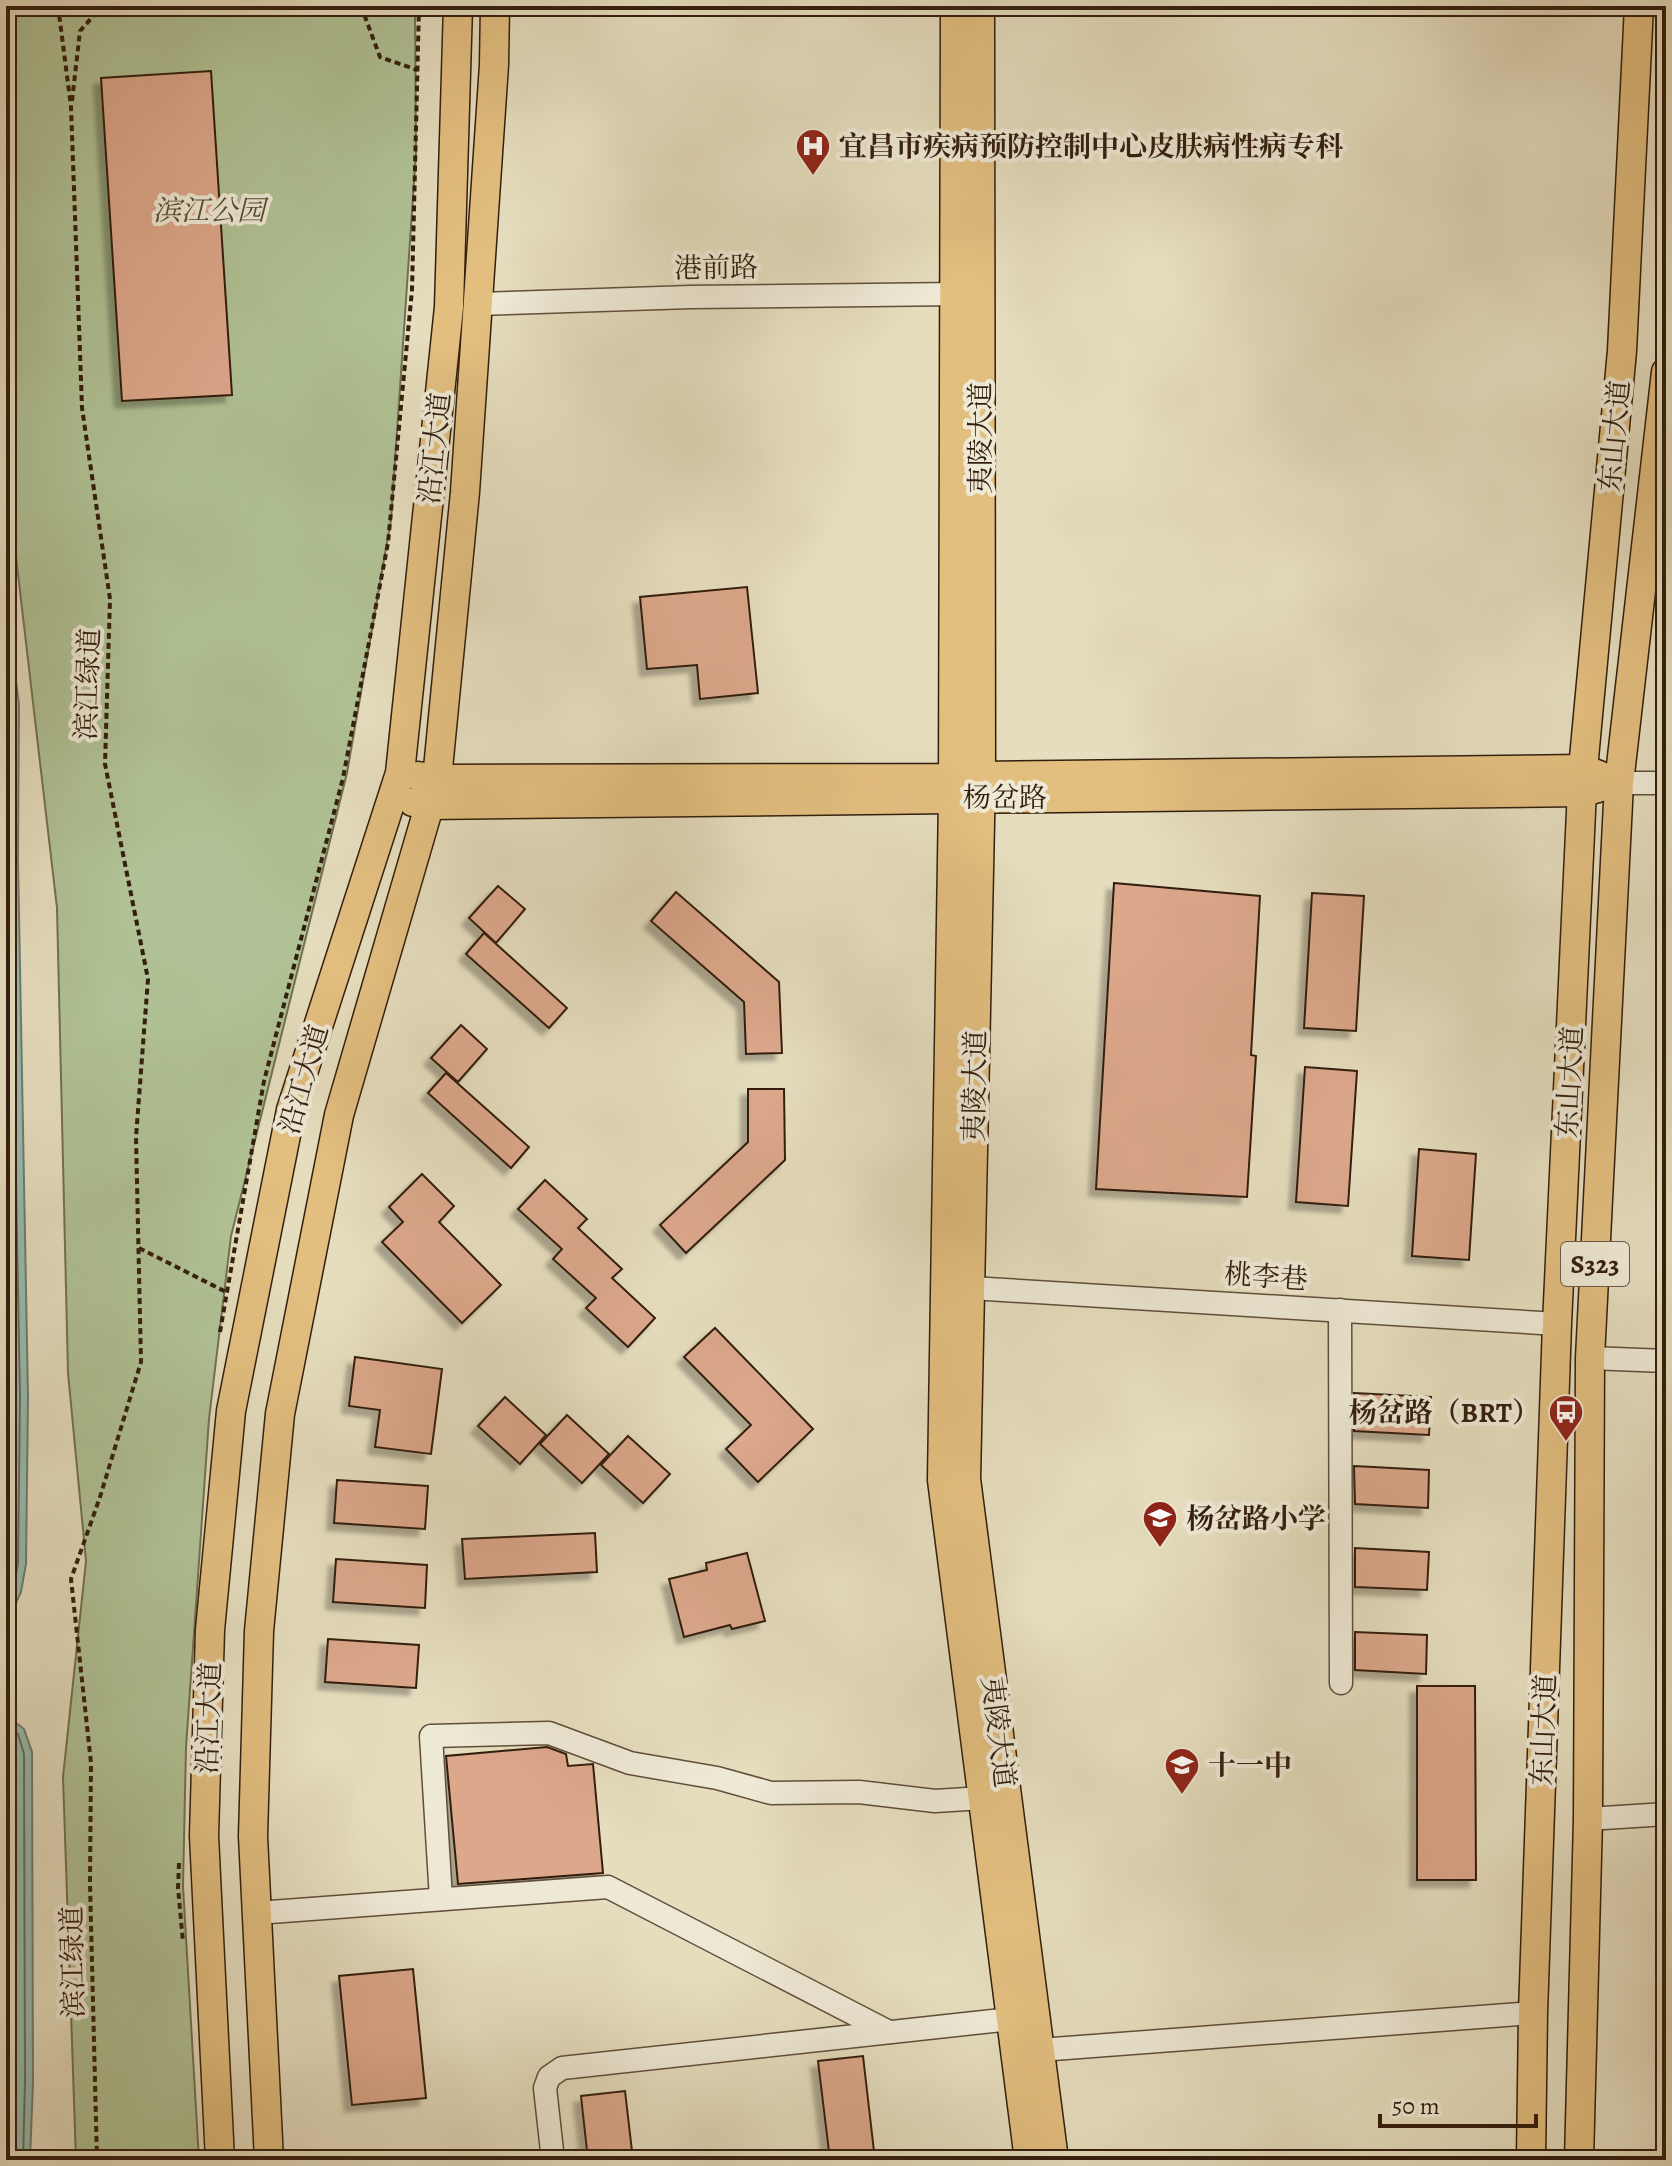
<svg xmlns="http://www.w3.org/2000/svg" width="1672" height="2166" viewBox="0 0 1672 2166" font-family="Alegreya,'Noto Serif SC',serif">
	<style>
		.green { fill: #b0c295; stroke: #727052; stroke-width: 2 }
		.water { fill: #96bcb0; stroke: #6e7d6f; stroke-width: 2 }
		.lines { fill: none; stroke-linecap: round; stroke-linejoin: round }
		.shore { stroke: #646d5f; stroke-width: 2 }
		.building { fill: #dca78b; stroke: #331e0e; stroke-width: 2; filter: url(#shadow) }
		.minor-casing { stroke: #604e3a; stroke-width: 25 }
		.major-casing { stroke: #331e0e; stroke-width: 31 }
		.path { stroke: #331e0e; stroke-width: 4; stroke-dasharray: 6 4; stroke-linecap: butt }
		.minor { stroke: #eee9d5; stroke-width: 22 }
		.major { stroke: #e2be7f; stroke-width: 28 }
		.labels { text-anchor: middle; stroke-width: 8; stroke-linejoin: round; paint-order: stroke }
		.shield { fill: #eee9d5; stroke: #6b5b4a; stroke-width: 2 }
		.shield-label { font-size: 26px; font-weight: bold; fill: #331e0e }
		.poi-label { font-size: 28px; font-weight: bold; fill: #331e0e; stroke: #eee9d5; text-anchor: start }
		.park-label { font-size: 28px; font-style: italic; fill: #584f36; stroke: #eee9d5 }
		.street-label { font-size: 28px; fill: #331e0e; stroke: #eee9d5 }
	</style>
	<defs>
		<filter id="shadow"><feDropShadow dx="-7" dy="7" stdDeviation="2" flood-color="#0004"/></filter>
	</defs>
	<rect width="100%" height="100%" fill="#e5ddbe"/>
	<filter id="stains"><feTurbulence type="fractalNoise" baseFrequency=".0025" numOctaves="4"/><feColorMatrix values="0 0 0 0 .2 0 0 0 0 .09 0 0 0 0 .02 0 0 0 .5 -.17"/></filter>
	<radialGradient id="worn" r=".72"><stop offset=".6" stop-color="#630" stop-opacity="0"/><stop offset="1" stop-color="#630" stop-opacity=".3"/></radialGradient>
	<path class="green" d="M6 6H415L416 153 391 520 347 773 231 1236 209 1419 186 1747 183 1886 199 2160H76L63 1777 86 1561 68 1373 57 908 16 557 6 518Z"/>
	<g class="water">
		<path d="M6 520 16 557 15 673 19 704 18 860 28 1397 26 1564 21 1592 6 1625Z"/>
		<path d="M6 1715 24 1729 32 1752 33 2082 30 2160H6Z"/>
	</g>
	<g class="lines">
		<g class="shore">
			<path d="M6 549 8 558 7 673 11 705 10 860 20 1397 18 1563 13 1590 6 1605"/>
			<path d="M6 1254 10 1397 6 1573"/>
			<path d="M6 1725 18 1734 24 1754 25 2082 23 2160"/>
			<path d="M6 1737 14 1756 15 2082 13 2160"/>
		</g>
	</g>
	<g class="building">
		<path d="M211 71 232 395 122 401 101 78Z"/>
		<path d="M747 587 758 693 700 699 697 665 647 669 640 597Z"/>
		<path d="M1114 883 1260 896 1251 1055 1256 1056 1247 1197 1096 1189Z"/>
		<path d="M498 886 525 909 496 943 469 918Z"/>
		<path d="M676 892 779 982 782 1053 746 1054 744 1002 651 921Z"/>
		<path d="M1312 893 1364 896 1356 1031 1304 1028Z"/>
		<path d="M484 933 567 1008 549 1028 466 954Z"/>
		<path d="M461 1025 487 1049 458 1082 431 1058Z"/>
		<path d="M1305 1067 1357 1071 1348 1206 1296 1202Z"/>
		<path d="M446 1073 529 1147 511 1168 428 1093Z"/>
		<path d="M748 1089H784L785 1160 686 1253 660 1225 748 1142Z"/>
		<path d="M1419 1149 1476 1154 1469 1260 1412 1256Z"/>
		<path d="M422 1174 454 1206 439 1222 501 1285 462 1323 382 1242 403 1222 389 1207Z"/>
		<path d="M545 1180 587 1219 578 1228 622 1269 612 1278 655 1318 628 1347 586 1308 596 1298 553 1259 562 1249 518 1209Z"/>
		<path d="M715 1328 813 1429 758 1482 726 1449 751 1425 684 1357Z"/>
		<path d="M355 1357 442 1369 431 1454 375 1447 380 1410 349 1406Z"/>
		<path d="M1354 1393 1431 1397 1429 1435 1354 1431Z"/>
		<path d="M505 1397 546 1435 520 1464 478 1426Z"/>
		<path d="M567 1415 609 1454 582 1483 540 1444Z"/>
		<path d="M628 1436 670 1474 643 1503 601 1465Z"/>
		<path d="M1354 1466 1429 1470 1428 1508 1355 1504Z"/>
		<path d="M337 1480 428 1486 425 1529 334 1523Z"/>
		<path d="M595 1533 597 1572 465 1579 462 1539Z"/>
		<path d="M1355 1548 1429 1552 1427 1590 1355 1587Z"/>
		<path d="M747 1553 765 1621 732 1629 730 1625 684 1637 669 1579 707 1570 706 1563Z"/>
		<path d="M336 1559 427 1565 425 1608 333 1602Z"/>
		<path d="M1355 1632 1427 1635 1426 1674 1355 1670Z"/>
		<path d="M328 1639 419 1645 416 1688 325 1682Z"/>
		<path d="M1417 1686H1475L1476 1880H1417Z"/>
		<path d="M547 1747 566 1754 568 1766 593 1764 603 1873 458 1884 446 1756Z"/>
		<path d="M413 1969 426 2098 352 2105 339 1976Z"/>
		<path d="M863 2056 875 2160H830L818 2061Z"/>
		<path d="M625 2091 633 2160H588L581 2096Z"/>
	</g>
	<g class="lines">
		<g class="minor-casing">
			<g id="minor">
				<path d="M478 304 691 297 956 294"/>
				<path d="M1619 783H1666"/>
				<path d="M971 1288 1557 1324"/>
				<path d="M1340 1310 1341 1683"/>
				<path d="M1590 1358 1666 1361"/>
				<path d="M1588 1819 1666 1814"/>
				<path d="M441 1899 431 1736 549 1733 630 1763 717 1778 771 1793 859 1792 935 1801 983 1798"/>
				<path d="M257 1913 608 1887 889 2032"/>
				<path d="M1040 2050 1533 2013"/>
				<path d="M553 2160 545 2088 549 2077 562 2068 1011 2019"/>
			</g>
		</g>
		<g class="major-casing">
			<g id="major">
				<path d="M955 6 953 798 942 1480 1029 2160"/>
				<path d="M980 6 981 776 966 1479 1054 2160"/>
				<path d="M418 776 437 779 953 778 981 776 1583 769 1599 775"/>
				<path d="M413 802 430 805 1583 792 1598 788"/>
				<path d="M220 2160 204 1836 210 1630 231 1411 291 1110 400 773 449 307 458 6"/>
				<path d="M269 2160 253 1836 259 1631 280 1414 339 1115 437 779 465 492 494 65 495 6"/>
				<path d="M1531 2160 1533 2013 1557 1324 1583 769 1622 351 1639 6"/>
				<path d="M1579 2160 1588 1819 1590 1358 1619 783 1666 372"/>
			</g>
		</g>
		<g class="path">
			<path d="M58 6 71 107 82 408 110 599 105 764 148 979 136 1137 141 1362 100 1497 71 1579 91 1763 90 1883 97 2160"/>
			<path d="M361 6 380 57 417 70"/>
			<path d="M72 101 80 31 102 6"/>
			<path d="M139 1248 226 1292"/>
			<path d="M220 1332 264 1081 343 778 388 543 412 290 419 6"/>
			<path d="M179 1863 178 1888 183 1942"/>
		</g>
		<use href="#minor" class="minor"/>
		<use href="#major" class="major"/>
	</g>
	<defs>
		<g id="hospital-pin" transform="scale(1.8)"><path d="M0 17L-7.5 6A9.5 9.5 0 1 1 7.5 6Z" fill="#8f2418" stroke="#eee9d5"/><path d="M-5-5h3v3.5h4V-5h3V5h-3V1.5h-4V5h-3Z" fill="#fff"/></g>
		<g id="bus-pin" transform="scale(1.8)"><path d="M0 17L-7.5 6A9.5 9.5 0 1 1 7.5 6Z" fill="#8f2418" stroke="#eee9d5"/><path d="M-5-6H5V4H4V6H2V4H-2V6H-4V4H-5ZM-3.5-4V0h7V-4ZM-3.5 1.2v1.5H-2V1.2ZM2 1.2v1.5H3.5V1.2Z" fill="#fff"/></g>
		<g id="school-pin" transform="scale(1.8)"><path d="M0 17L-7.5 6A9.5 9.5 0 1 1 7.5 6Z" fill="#8f2418" stroke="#eee9d5"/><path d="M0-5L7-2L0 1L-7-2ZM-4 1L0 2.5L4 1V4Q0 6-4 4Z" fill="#fff"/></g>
	</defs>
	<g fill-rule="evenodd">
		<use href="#hospital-pin" x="813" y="146"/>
		<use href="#bus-pin" x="1566" y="1412"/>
		<use href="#school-pin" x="1160" y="1518"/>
		<use href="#school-pin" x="1182" y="1765"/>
	</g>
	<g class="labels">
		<rect class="shield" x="1561" y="1242" width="68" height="44" rx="6"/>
		<g class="shield-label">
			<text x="1595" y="1273">S323</text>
		</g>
		<g class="poi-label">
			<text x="839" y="156">宜昌市疾病预防控制中心皮肤病性病专科</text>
			<text x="1540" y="1422" text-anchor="end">杨岔路（BRT）</text>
			<text x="1186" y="1528">杨岔路小学</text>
			<text x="1208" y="1775">十一中</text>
		</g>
		<g class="park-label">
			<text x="209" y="220">滨江公园</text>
		</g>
		<g class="street-label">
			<text transform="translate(716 267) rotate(-1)" y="10">港前路</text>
			<text transform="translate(1614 436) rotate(-85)" y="10">东山大道</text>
			<text transform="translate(980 438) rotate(-90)" y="10">夷陵大道</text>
			<text transform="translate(434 448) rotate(-84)" y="10">沿江大道</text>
			<text transform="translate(87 684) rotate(-88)" y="10">滨江绿道</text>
			<text x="1005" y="807">杨岔路</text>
			<text transform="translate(303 1079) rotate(-74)" y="10">沿江大道</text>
			<text transform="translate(1569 1082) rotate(-87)" y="10">东山大道</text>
			<text transform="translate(974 1086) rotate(-89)" y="10">夷陵大道</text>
			<text transform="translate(1266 1276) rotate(4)" y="10">桃李巷</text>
			<text transform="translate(208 1718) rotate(-88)" y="10">沿江大道</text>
			<text transform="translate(1543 1730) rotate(-88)" y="10">东山大道</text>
			<text transform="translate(999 1732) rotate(83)" y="10">夷陵大道</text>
			<text transform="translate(72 1962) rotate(-91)" y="10">滨江绿道</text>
		</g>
	</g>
	<rect width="1672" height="2166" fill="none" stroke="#e5ddbe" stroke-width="32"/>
	<rect x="8" y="8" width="1656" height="2150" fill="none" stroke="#331e0e" stroke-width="4"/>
	<rect x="16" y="16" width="1640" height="2134" fill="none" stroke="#331e0e" stroke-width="2"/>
	<path d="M1380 2114v12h156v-12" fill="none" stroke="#331e0e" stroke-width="4"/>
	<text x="1392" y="2114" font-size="24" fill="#331e0e" stroke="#eee9d5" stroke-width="6" paint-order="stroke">50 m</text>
	<rect width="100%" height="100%" filter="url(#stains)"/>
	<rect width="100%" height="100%" fill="url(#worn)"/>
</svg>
